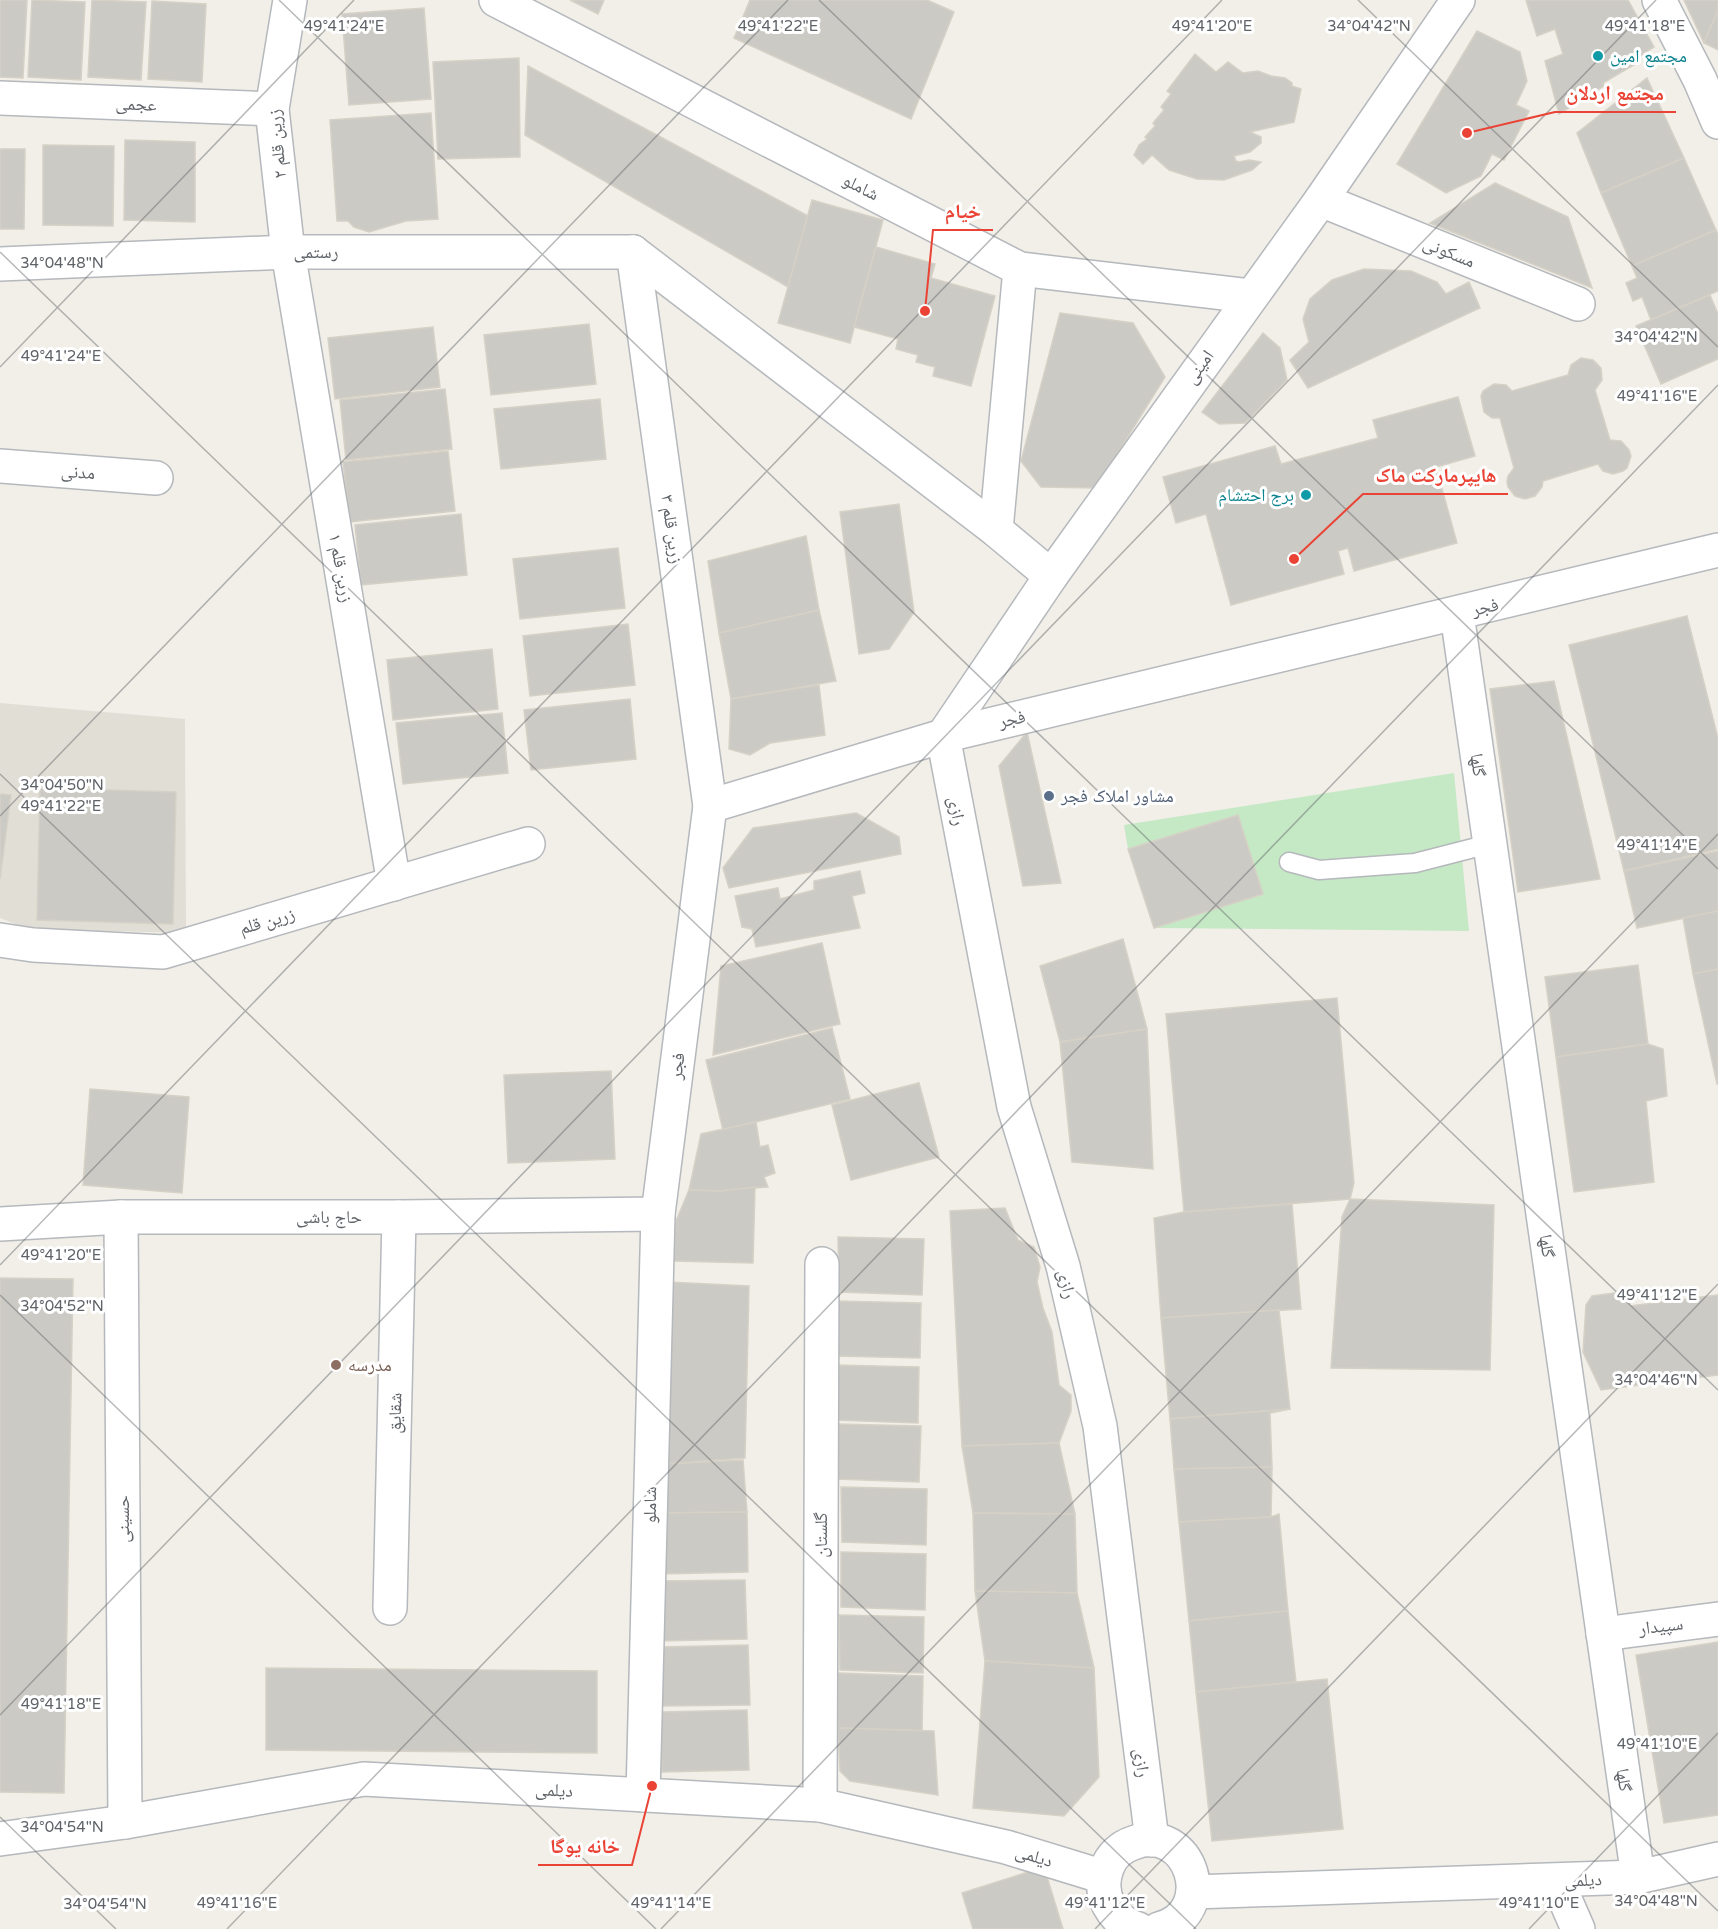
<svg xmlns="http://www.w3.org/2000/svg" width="1718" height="1929" viewBox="0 0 1718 1929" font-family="'Varela Round','Noto Naskh Arabic',sans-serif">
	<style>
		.education { fill: #e1ded6 }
		.green { fill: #c5e8c5 }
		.building { fill: #cccac5; stroke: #d6d1c6; stroke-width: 1.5 }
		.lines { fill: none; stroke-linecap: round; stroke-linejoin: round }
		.service-casing { stroke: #b5b8bc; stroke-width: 21 }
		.minor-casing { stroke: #b5b8bc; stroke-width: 36 }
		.tertiary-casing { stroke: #b5b8bc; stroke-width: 36 }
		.service { stroke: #fff; stroke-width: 18 }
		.minor { stroke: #fff; stroke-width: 33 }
		.tertiary { stroke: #fff; stroke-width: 33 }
		.ticks { fill: none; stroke: #5f6368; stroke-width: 1.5; stroke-opacity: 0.45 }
		.culture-dot { fill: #0f9aa8; stroke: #fff; stroke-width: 2 }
		.service-dot { fill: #5c6f8a; stroke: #fff; stroke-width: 2 }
		.education-dot { fill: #8d6e63; stroke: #fff; stroke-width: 2 }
		.labels { text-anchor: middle; stroke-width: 6; stroke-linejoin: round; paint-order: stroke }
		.culture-label { font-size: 18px; fill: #0d838f; stroke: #fff; text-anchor: start }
		.street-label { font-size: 18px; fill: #5f6368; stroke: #fff }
		.service-label { font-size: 18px; fill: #4e5e75; stroke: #fff; text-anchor: start }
		.education-label { font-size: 18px; fill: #785e54; stroke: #fff; text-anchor: start }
		.ticks-label { font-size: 15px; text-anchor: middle; fill: #5f6368; stroke: #fff; stroke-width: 6; stroke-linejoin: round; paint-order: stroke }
		.leader { fill: none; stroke: #ea4335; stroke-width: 2 }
		.callout-dot { fill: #ea4335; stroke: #fff; stroke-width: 2 }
		.callout-label { font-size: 20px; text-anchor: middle; font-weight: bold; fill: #ea4335; stroke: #fff; stroke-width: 6; stroke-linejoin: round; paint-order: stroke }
	</style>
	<rect width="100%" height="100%" fill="#f1efe8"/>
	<path class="education" d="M0 703 185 719 186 933 28 929 0 918Z"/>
	<path class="green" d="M1454 773 1469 931 1154 928 1263 894 1238 815 1128 849 1124 825Z"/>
	<g class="building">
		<path d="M0 0H27L23 78 0 77Z"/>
		<path d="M32 0 85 2 81 80 28 77Z"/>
		<path d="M92 0 146 2 141 80 88 77Z"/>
		<path d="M570 0H604L598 14Z"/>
		<path d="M750 0H927L954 12 911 119 734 38Z"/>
		<path d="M1526 0H1628L1654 47 1635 59 1637 63 1603 83 1604 86 1559 114 1545 61 1563 54 1555 29 1537 36Z"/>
		<path d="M1684 0H1718V10L1704 43Z"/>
		<path d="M152 1 206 4 202 82 148 79Z"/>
		<path d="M424 8 431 99 349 105 342 14Z"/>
		<path d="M1718 10V50L1704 43Z"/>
		<path d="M1477 31 1520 52 1527 81 1516 105 1529 111 1504 160 1492 154 1481 176 1446 193 1397 164Z"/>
		<path d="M1195 54 1216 72 1228 62 1243 73 1258 71 1271 76 1285 78 1292 83V86L1301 89 1294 122 1250 132 1261 137V143L1250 152 1234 156 1236 161 1239 162 1249 160 1261 162 1252 170 1224 180 1197 179 1169 170 1152 155 1143 164 1134 155 1139 145 1147 139 1145 137 1155 126 1153 123 1164 110 1161 107 1171 94 1167 91Z"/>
		<path d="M519 58 520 157 438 159 433 62Z"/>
		<path d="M528 66 808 216 788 287 525 135Z"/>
		<path d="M1647 78 1684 158 1601 193 1577 133Z"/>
		<path d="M431 113 438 219 406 221 369 232 354 227 348 221H337L330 120Z"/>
		<path d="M125 140 195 142V222L124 220Z"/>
		<path d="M43 145 114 146 113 226 43 225Z"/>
		<path d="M0 149H25L24 229H0Z"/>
		<path d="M1684 158 1716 230 1632 266 1601 193Z"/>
		<path d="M1495 183 1568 217 1592 288 1430 223Z"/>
		<path d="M812 200 883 220 850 343 778 323Z"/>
		<path d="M1716 230 1718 235V291L1651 320 1642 297 1633 301 1626 283 1637 278 1632 266Z"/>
		<path d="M876 247 935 264 931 278 995 296 971 386 933 376 935 367 916 362 918 355 896 349 898 339 854 327Z"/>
		<path d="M1364 269 1411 271 1437 282 1446 294 1469 282 1480 308 1308 388 1290 360 1309 342 1303 319 1310 299 1332 280Z"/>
		<path d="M1710 295 1718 314V359L1661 384 1636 326Z"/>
		<path d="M1060 313 1133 323 1165 377 1096 488 1041 487 1021 461Z"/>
		<path d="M589 324 596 384 491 395 484 335Z"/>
		<path d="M433 327 440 387 335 399 328 338Z"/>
		<path d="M1263 333 1280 348 1287 380 1245 423 1219 424 1202 412Z"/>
		<path d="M1581 358 1593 360 1601 368 1602 380 1595 390 1610 440 1621 441 1629 450 1631 456 1627 468 1623 471 1613 474 1603 471 1598 464 1543 481 1542 487 1535 496 1525 499 1515 496 1508 487 1507 481 1508 476 1514 468 1500 418H1492L1484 412 1481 396 1483 391 1494 384 1506 385 1512 391 1568 375 1571 365Z"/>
		<path d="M445 389 452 449 346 460 340 400Z"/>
		<path d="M1458 397 1475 456 1436 467 1457 543 1354 571 1348 548 1338 551 1344 574 1231 605 1206 514 1176 523 1163 477 1275 446 1281 464 1378 438 1373 420Z"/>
		<path d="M600 399 606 459 501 469 494 409Z"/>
		<path d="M448 451 455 511 350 522 343 462Z"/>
		<path d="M899 504 914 612 889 649 859 654 840 512Z"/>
		<path d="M461 514 467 575 361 585 355 525Z"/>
		<path d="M806 536 819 610 719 633 708 561Z"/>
		<path d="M618 548 625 608 520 619 513 559Z"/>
		<path d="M819 610 836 681 731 699 719 633Z"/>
		<path d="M1687 616 1718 738V849L1624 871 1569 645Z"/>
		<path d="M628 624 635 685 530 696 523 636Z"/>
		<path d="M492 649 498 709 393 720 387 660Z"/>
		<path d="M1554 681 1600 879 1518 892 1490 689Z"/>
		<path d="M819 685 825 735 770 743 750 755 729 749 731 699Z"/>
		<path d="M630 699 636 759 531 770 524 710Z"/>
		<path d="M502 713 508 773 403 784 396 723Z"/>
		<path d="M1027 732 1061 883 1023 886 999 766Z"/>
		<path d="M40 788 176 792 173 924 37 920Z"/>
		<path d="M0 794 11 795 0 879Z"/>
		<path d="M856 813 899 837 901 854 729 888 723 868 753 828Z"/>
		<path d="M1238 815 1263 894 1154 928 1128 849Z"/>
		<path d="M1718 851V911L1637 928 1624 871Z"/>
		<path d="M860 871 865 893 852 896 860 928 756 947 752 929 742 927 735 896 778 888 780 899 814 890V881Z"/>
		<path d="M1718 911V969L1693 974 1683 918Z"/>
		<path d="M1123 939 1147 1029 1060 1042 1040 966Z"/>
		<path d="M822 943 840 1024 713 1055 721 966Z"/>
		<path d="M1638 965 1648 1044 1556 1057 1545 977Z"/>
		<path d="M1718 969V1084H1717L1693 974Z"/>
		<path d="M1337 998 1354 1183 1350 1199 1184 1212 1166 1014Z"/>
		<path d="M832 1028 850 1099 723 1130 706 1060Z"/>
		<path d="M1147 1029 1153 1169 1072 1162 1060 1042Z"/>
		<path d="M1648 1044 1663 1049 1667 1096 1646 1101 1654 1182 1574 1192 1556 1057Z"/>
		<path d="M611 1071 615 1159 508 1163 504 1075Z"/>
		<path d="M919 1083 939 1157 851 1180 832 1105Z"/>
		<path d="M90 1089 189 1097 182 1193 83 1185Z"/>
		<path d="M756 1122 760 1147 768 1145 775 1173 764 1177 768 1187 721 1191 689 1190 701 1134Z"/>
		<path d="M755 1187 753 1263 674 1261 676 1221 689 1190 721 1191Z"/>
		<path d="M1350 1199 1494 1205 1490 1370 1331 1368 1342 1217Z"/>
		<path d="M1292 1204 1301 1309 1161 1318 1154 1218 1184 1212Z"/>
		<path d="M1005 1208 1018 1240 1034 1247 1040 1267 1037 1282 1043 1308 1052 1332 1059 1385 1071 1395V1411L1059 1443 962 1446 950 1211Z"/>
		<path d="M838 1237 924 1239 922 1295 839 1292Z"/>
		<path d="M0 1278 73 1279 64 1793 0 1792Z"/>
		<path d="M667 1282 749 1286 745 1458 665 1464Z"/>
		<path d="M1629 1291 1630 1306 1718 1295V1375L1601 1390 1583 1352 1586 1305 1592 1296Z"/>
		<path d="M835 1301 921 1303 920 1358 836 1356Z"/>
		<path d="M1279 1310 1290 1409 1170 1419 1161 1318Z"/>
		<path d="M834 1365 919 1367 918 1423 834 1420Z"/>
		<path d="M1290 1409 1270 1413 1272 1467 1174 1469 1170 1419Z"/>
		<path d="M835 1424 921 1426 919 1482 836 1479Z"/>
		<path d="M1059 1443 1075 1514 973 1513 962 1446Z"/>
		<path d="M743 1460 747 1512 659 1513 665 1464Z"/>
		<path d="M1272 1467 1271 1517 1179 1522 1174 1469Z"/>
		<path d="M841 1487 927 1489 926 1545 842 1542Z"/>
		<path d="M747 1512 748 1572 661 1574 659 1513Z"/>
		<path d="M973 1513 1075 1514 1077 1593 975 1591Z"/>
		<path d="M1279 1514 1288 1611 1189 1621 1179 1522 1271 1517Z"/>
		<path d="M841 1552 926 1554 925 1610 841 1607Z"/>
		<path d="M745 1580 747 1639 660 1641 658 1581Z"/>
		<path d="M975 1591 1077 1593 1094 1668 985 1661Z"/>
		<path d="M1288 1611 1296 1682 1196 1692 1189 1621Z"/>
		<path d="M839 1615 924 1617 923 1673 840 1670Z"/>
		<path d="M1718 1642V1815L1664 1823 1636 1655Z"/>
		<path d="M748 1645 750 1705 662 1706 661 1647Z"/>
		<path d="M985 1661 1094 1668 1099 1777 1064 1816 973 1808Z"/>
		<path d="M266 1668 597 1671V1753L266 1750Z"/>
		<path d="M838 1673 923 1676 922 1731 838 1728Z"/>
		<path d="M1327 1679 1343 1829 1212 1841 1196 1692Z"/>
		<path d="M747 1710 749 1770 662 1772 661 1712Z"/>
		<path d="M838 1728 934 1731 938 1795 850 1781 840 1771Z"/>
		<path d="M1044 1867 1063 1929H973L962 1893Z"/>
	</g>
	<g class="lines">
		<g class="service-casing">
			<path id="service" d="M1289 862 1319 870 1415 863 1489 844"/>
		</g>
		<g class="minor-casing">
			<g id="minor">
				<path d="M290 0 272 109 288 252 394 884"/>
				<path d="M496 0 1020 269 1250 296"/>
				<path d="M1659 0 1700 80 1718 122"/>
				<path d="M0 98 272 109"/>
				<path d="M1321 200 1578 304"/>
				<path d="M633 252 710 806"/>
				<path d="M633 252 996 530 1051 576"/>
				<path d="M0 264 288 252H633"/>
				<path d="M0 466 156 478"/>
				<path d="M996 530 1020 269"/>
				<path d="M1457 614 1638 1877"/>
				<path d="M0 940 33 945 163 952 528 844"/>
				<path d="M121 1217 125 1822"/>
				<path d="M390 1608 399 1217"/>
				<path d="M1603 1634 1718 1619"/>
				<path d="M643 1795 658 1214"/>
				<path d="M820 1805 822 1264"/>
				<path d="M1152 1840 1100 1426 1063 1266 1014 1107 943 736 1051 576 1321 200 1458 0"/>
				<path d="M1557 1881 1578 1929"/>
				<path d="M1193 1892 1638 1877 1718 1859"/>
			</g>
		</g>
		<g class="tertiary-casing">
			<g id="tertiary">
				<path d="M0 1224 121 1217H399L658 1214 710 806 943 736 1718 550"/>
				<path d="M0 1839 125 1822 364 1779 820 1805 1006 1847 1104 1877"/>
				<path d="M1138 1929C1112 1921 1097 1895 1107 1868 1111 1856 1121 1847 1133 1843 1190 1821 1221 1913 1159 1929"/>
			</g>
		</g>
		<use href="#service" class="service"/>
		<use href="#minor" class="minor"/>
		<use href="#tertiary" class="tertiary"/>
	</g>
	<path class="ticks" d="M279 0 1718 1390M819 0 1718 869M1358 0 1718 347M0 252 1718 1911M0 367 354 0M0 774 1196 1929M0 816 788 0M0 1265 1222 0M0 1295 656 1929M0 1715 1656 0M0 1817 116 1929M227 1929 1718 385M661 1929 1718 834M1095 1929 1718 1284M1529 1929 1718 1733"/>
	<g class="culture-dot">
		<circle cx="1598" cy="56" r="6"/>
		<circle cx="1306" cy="495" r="6"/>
	</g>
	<circle class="service-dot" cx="1049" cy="796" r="6"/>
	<circle class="education-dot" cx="336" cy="1365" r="6"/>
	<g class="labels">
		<g class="culture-label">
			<text x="1610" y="62">مجتمع امین</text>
			<text x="1294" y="501" text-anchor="end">برج احتشام</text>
		</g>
		<g class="street-label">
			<text transform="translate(136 104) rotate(2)" y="6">عجمی</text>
			<text transform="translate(277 144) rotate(-95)" y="6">زرین قلم ۲</text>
			<text transform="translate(861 187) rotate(27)" y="6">شاملو</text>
			<text x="316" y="258">رستمی</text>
			<text transform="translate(1449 252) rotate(22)" y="6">مسکونی</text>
			<text transform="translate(1199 367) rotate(-55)" y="6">امینی</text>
			<text transform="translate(78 472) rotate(4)" y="6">مدنی</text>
			<text transform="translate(672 529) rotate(82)" y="6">زرین قلم ۳</text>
			<text transform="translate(341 568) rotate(80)" y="6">زرین قلم ۱</text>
			<text transform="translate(1485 607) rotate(-14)" y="6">فجر</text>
			<text transform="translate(1012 719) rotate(-13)" y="6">فجر</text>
			<text transform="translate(1478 765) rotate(82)" y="6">گلها</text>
			<text transform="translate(957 811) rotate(79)" y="6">رازی</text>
			<text transform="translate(267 921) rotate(-16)" y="6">زرین قلم</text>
			<text transform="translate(677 1066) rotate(-83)" y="6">فجر</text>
			<text x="329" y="1223">حاج باشی</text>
			<text transform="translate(1547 1246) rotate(82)" y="6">گلها</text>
			<text transform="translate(1067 1284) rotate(76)" y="6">رازی</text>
			<text transform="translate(395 1413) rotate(-89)" y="6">شقایق</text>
			<text transform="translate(650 1505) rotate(-89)" y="6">شاملو</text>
			<text transform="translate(123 1519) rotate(-90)" y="6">حسینی</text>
			<text transform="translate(821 1535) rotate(-90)" y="6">گلستان</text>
			<text transform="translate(1661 1626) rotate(-7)" y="6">سپیدار</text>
			<text transform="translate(1142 1763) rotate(83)" y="6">رازی</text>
			<text transform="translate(1624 1780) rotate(82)" y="6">گلها</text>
			<text transform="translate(554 1790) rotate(3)" y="6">دیلمی</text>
			<text transform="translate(1034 1856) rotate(17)" y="6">دیلمی</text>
			<text transform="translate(1583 1880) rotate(-3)" y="6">دیلمی</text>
		</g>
		<g class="service-label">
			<text x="1061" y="802">مشاور املاک فجر</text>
		</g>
		<g class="education-label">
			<text x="348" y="1371">مدرسه</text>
		</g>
	</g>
	<g class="ticks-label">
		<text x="1369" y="31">34°04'42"N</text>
		<text x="344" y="31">49°41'24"E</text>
		<text x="778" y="31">49°41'22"E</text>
		<text x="1212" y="31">49°41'20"E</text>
		<text x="1645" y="31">49°41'18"E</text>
		<text x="62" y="268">34°04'48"N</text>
		<text x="1656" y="342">34°04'42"N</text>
		<text x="61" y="361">49°41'24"E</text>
		<text x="1657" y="401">49°41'16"E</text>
		<text x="62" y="790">34°04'50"N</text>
		<text x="61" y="811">49°41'22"E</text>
		<text x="1657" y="850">49°41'14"E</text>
		<text x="61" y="1260">49°41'20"E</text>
		<text x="1657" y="1300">49°41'12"E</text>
		<text x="62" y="1311">34°04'52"N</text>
		<text x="1656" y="1385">34°04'46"N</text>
		<text x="61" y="1709">49°41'18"E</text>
		<text x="1657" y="1749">49°41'10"E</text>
		<text x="62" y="1832">34°04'54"N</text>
		<text x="1656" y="1906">34°04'48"N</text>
		<text x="237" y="1908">49°41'16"E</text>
		<text x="671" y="1908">49°41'14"E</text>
		<text x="1105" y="1908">49°41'12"E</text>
		<text x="1539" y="1908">49°41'10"E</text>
		<text x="105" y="1909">34°04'54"N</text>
	</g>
	<path class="leader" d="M1467 133L1555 112H1676M925 311L933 230H993M1294 559L1363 494H1508M652 1786L632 1865H538"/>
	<g class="callout-dot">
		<circle cx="1467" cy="133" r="6"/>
		<circle cx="925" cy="311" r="6"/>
		<circle cx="1294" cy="559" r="6"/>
		<circle cx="652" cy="1786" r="6"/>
	</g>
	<g class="callout-label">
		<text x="1615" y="100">مجتمع اردلان</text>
		<text x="963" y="218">خیام</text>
		<text x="1436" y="482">هایپرمارکت ماک</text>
		<text x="585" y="1853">خانه یوگا</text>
	</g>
</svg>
